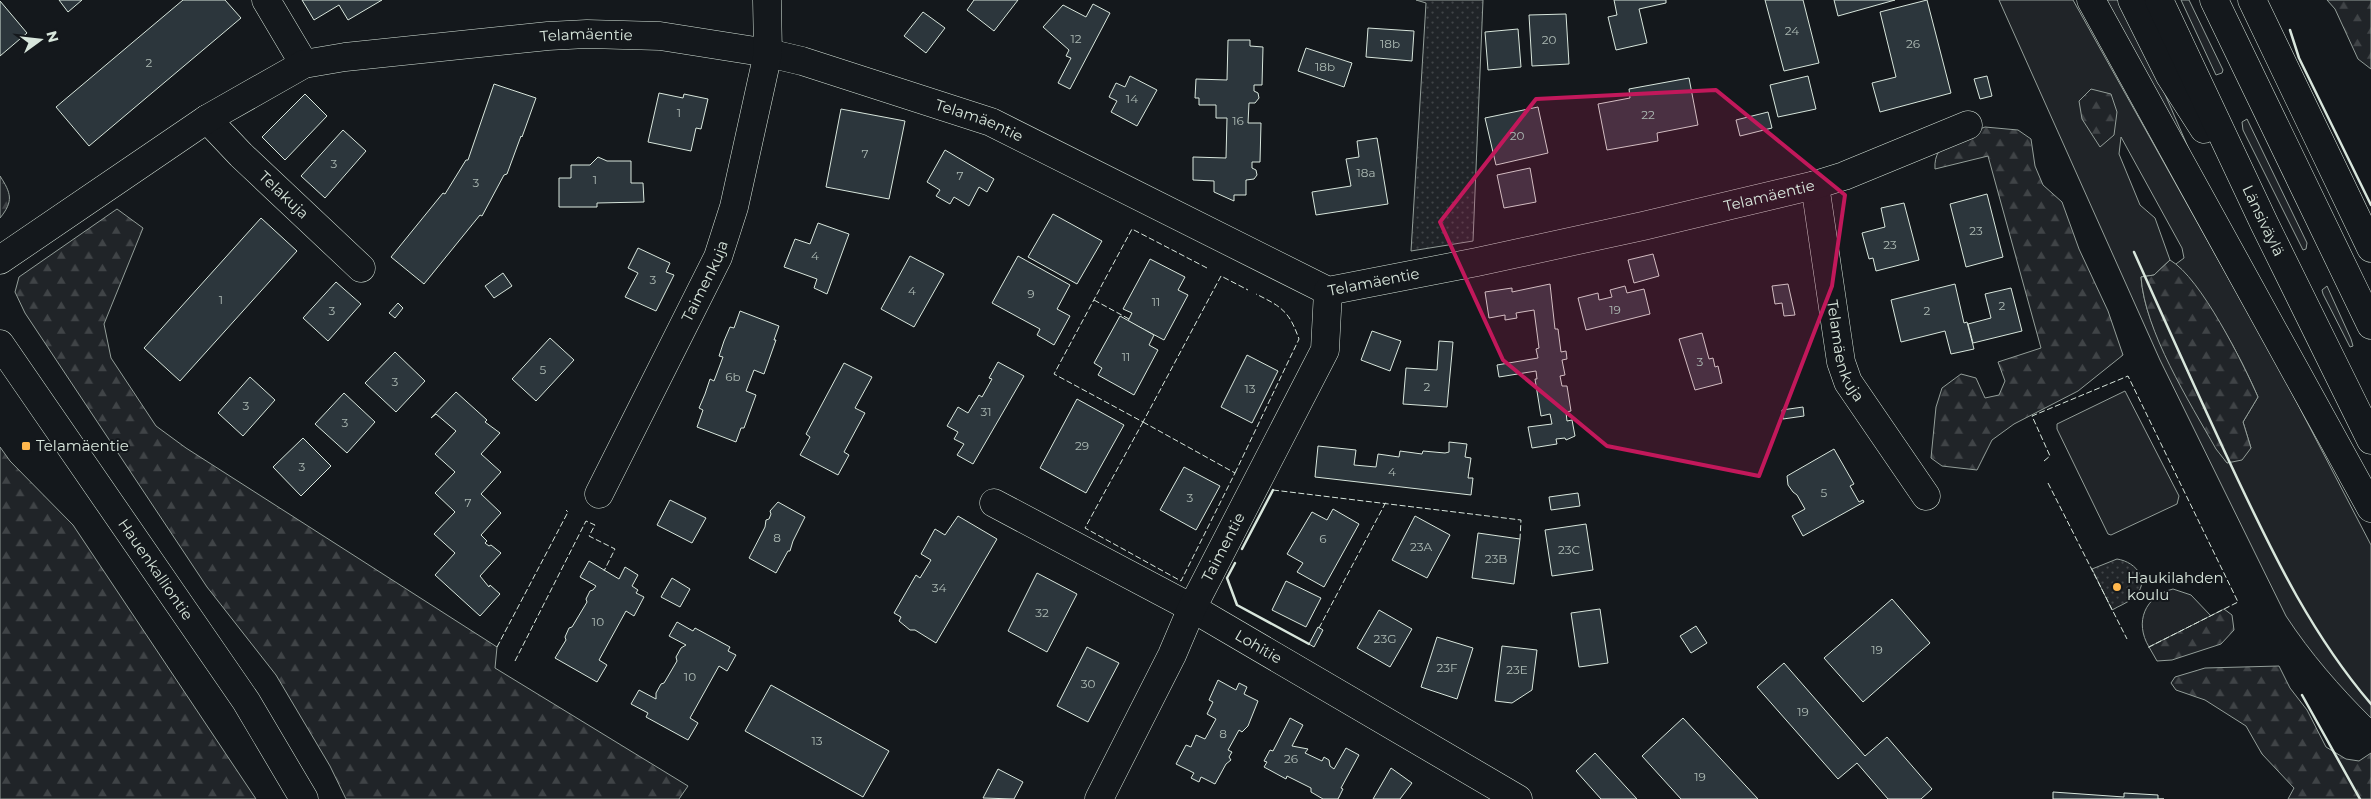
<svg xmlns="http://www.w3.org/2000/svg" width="2371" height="799" viewBox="0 0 2371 799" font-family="Montserrat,sans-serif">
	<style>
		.grass { fill: #202428; stroke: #939e99; fill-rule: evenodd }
		.forest { fill: url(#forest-firs); stroke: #939e99 }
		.park { fill: url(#park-dots); stroke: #939e99 }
		.building { fill: #2c363c; stroke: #d8e6dc }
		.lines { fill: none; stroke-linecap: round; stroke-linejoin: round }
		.minor-casing { stroke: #d8e6dc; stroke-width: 29 }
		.major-casing { stroke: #d8e6dc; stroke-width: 29 }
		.highway-casing { stroke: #d8e6dc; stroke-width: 29 }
		.minor { stroke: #14181c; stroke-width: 28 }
		.major { stroke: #14181c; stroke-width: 28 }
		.highway { stroke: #14181c; stroke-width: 28 }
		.fence { stroke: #d8e6dc; stroke-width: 1; stroke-dasharray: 6 2.5; stroke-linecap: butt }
		.wall { stroke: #d8e6dc; stroke-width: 2.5 }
		.marked { fill: #c2185b; fill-opacity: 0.2; stroke: #c2185b; stroke-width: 4; stroke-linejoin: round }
		.poi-dot { fill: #ffb74d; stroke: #14181c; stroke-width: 2 }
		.labels { text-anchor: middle; stroke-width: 4; stroke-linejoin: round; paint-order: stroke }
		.number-label { font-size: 12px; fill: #adbab4 }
		.street-label { font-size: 15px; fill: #d8e6dc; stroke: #14181c }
		.poi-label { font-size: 15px; fill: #d8e6dc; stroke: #14181c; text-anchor: start }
	</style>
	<defs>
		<pattern id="forest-firs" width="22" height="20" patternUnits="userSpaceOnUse" patternTransform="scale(1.25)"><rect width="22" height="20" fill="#202428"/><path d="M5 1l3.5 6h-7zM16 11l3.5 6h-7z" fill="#404447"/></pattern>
		<pattern id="park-dots" width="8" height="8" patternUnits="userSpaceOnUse" patternTransform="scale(1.25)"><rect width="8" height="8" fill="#202428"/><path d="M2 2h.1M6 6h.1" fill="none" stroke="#404447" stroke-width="1.8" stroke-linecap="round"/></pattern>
	</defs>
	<rect width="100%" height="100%" fill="#14181c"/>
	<g class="grass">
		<path d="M1999 0H2073L2282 374 2371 545V718C2339 686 2311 654 2286 616L2160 360ZM2121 137 2182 248 2184 258 2176 264C2211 303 2237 349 2258 397L2243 422 2251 448 2227 463C2210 440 2197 415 2184 390 2166 355 2144 317 2141 277L2154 275 2170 260 2155 218 2140 205 2119 154Z"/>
		<path d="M2104 0H2119L2154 69 2191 154Z"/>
		<path d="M2181 0H2189L2223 70 2222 73 2216 75Z"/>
		<path d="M2247 119 2307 243 2306 249 2303 250 2243 130 2242 122Z"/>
		<path d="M2327 286 2351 339 2353 346 2350 347 2323 294 2322 290Z"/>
		<path d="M2125 391 2179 496 2177 504 2111 535 2108 534 2057 429V424Z"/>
		<path d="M2173 589 2191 595 2211 616 2149 647C2134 622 2145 596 2173 589Z"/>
	</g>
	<g class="forest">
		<path d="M2327 0H2371V69L2358 59 2335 9Z"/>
		<path d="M2091 89 2111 94 2117 112 2114 135 2100 147 2082 119 2079 101Z"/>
		<path d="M1985 127 2018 130 2031 139 2035 166 2043 185 2062 202 2079 249 2108 311 2123 355 2078 391 2014 424 1992 440 1977 470 1942 466 1931 458 1936 407 1942 388 1961 374 1976 378 1985 398 1999 395 2005 381 1998 362 2041 348 1988 156 1935 169C1933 140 1962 137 1985 127Z"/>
		<path d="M0 176C11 193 14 201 0 218Z"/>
		<path d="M117 209 143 228 104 324 111 358 156 426 186 448 497 647 495 668 688 786 679 799H346L330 766 276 675 207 587 25 313 15 292 19 277Z"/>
		<path d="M2170 260C2201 278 2243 363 2258 397L2243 422 2251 448 2242 460 2227 463 2216 449C2189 401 2145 332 2141 277L2154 275Z"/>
		<path d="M0 447 10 461 73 525 256 799H0Z"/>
		<path d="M2224 609 2232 615 2234 630 2221 644 2172 660 2157 661 2149 647Z"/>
		<path d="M2279 666 2290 688 2307 710 2326 747 2346 759 2359 761 2371 753V799H2288L2294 788 2262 754 2246 726 2205 700 2176 690 2171 683 2175 677 2205 668Z"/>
	</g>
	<g class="park">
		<path d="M1416 0H1483L1473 241 1411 251 1426 3Z"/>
		<path d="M2117 559C2137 562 2152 582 2133 598 2127 603 2119 606 2112 610L2092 569Z"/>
	</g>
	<g class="building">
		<path d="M59 0H82L68 12Z"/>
		<path d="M183 0H225L241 18 89 146 56 107Z"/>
		<path d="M302 0H382L348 20 339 5 314 20Z"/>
		<path d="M974 0H1018L994 31 967 10Z"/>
		<path d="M1614 0H1666V3L1639 9 1647 43 1616 50 1608 17 1617 15Z"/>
		<path d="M1765 0H1803L1819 63 1784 71Z"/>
		<path d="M1834 0H1895L1838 16Z"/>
		<path d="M1927 0 1951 93 1880 112 1872 83 1896 77 1880 12Z"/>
		<path d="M0 1 27 33 0 56Z"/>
		<path d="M1093 4 1110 13 1070 89 1058 83 1071 58 1066 56 1069 50 1043 27 1063 5 1086 17Z"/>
		<path d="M923 12 945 28 926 53 904 36Z"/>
		<path d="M1566 14 1569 64 1532 66 1529 15Z"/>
		<path d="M1368 28 1414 31 1412 61 1366 57Z"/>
		<path d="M1518 29 1521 67 1488 70 1485 32Z"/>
		<path d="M1228 40H1250V46L1263 47 1262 85H1254V91L1258 93 1259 98 1255 103H1249L1248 123H1261L1260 162H1252V168L1256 170 1257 175 1254 179 1246 180V195H1234V201L1214 192V181L1193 180V157L1226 158 1227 118H1216V105H1199V98H1195L1196 79 1227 80Z"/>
		<path d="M1306 48 1352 63 1344 87 1298 71Z"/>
		<path d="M1130 76 1157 90 1137 126 1111 112 1117 101 1109 97 1116 83 1125 87Z"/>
		<path d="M1808 76 1816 109 1778 117 1770 85Z"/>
		<path d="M1987 76 1992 96 1980 99 1974 79Z"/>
		<path d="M1689 78 1698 125 1657 133 1658 141 1607 150 1598 104 1630 98 1629 89Z"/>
		<path d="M494 84 536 98 522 137 521 136 507 174 504 175 482 216 480 215 424 284 391 257 443 193 445 194 466 160H468Z"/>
		<path d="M659 93 683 98 684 94 708 99 701 129 696 128 691 151 648 142Z"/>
		<path d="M305 94 327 116 285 160 262 137Z"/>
		<path d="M1538 107 1548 153 1496 165 1485 118Z"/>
		<path d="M841 109 905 121 889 199 826 187Z"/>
		<path d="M1768 112 1772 128 1740 136 1736 120Z"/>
		<path d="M343 130 366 151 325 198 301 176Z"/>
		<path d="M1377 138 1388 204 1316 215 1312 192 1351 186 1346 159 1359 157 1357 141Z"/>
		<path d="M945 150 994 179 987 192 979 187 969 206 954 197 950 204 936 196 940 190 927 182Z"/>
		<path d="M598 157 607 161H631V183H643L644 202 597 203V207H559V178H571V165H590Z"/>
		<path d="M1530 168 1536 202 1504 208 1497 175Z"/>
		<path d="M1987 194 2003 257 1966 267 1950 204Z"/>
		<path d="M1904 203 1919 260 1876 271 1873 258 1869 259 1862 233 1885 227 1881 208Z"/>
		<path d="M1053 214 1102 241 1077 284 1028 257Z"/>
		<path d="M261 218 297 251 180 381 144 348Z"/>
		<path d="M818 223 849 234 827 294 814 288 817 279 784 267 795 239 810 244Z"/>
		<path d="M638 248 670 263 666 272 674 275 656 311 625 297 638 273 628 268Z"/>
		<path d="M1653 254 1659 276 1634 283 1628 260Z"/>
		<path d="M910 256 944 274 914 327 881 309Z"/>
		<path d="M1018 256 1070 285 1057 309 1070 316 1054 345 1037 335 1040 329 992 303Z"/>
		<path d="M1150 259 1185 277 1178 290 1188 295 1164 340 1128 321 1132 313 1123 309Z"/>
		<path d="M503 273 512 286 494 298 485 286Z"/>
		<path d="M336 282 361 304 328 341 303 318Z"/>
		<path d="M1550 284 1555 329H1558L1561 352 1566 351 1567 359 1562 360 1565 375 1560 376 1562 386H1567L1571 411 1566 412 1567 421 1572 420 1575 436 1566 440 1565 438 1556 439 1557 444 1532 448 1528 427 1552 424 1550 414 1541 416 1535 379H1537L1536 371 1499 377 1497 365 1538 358 1536 349 1539 348 1534 310 1516 313 1517 318 1505 320V315L1489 318 1485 292 1512 288V292Z"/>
		<path d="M1788 284 1795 315 1784 316 1782 303 1775 304 1772 286Z"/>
		<path d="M1955 284 1964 323 1967 322 1974 349 1951 354 1945 331 1901 342 1891 300Z"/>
		<path d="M1625 286 1627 293 1644 289 1650 314 1586 330 1578 298 1598 293 1599 300 1612 297 1610 290Z"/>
		<path d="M2011 288 2022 331 1973 343 1968 324 1991 318 1985 294Z"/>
		<path d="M398 303 403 308 395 318 389 313Z"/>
		<path d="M740 311 779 326 774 340H776L764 374 754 370 746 391 756 395 744 428H741L736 442 697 427 703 410 699 408 705 394 710 379 714 381 723 357 719 356 724 341 730 327 734 328Z"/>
		<path d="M1120 316 1154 335 1149 345 1158 350 1134 395 1098 375 1102 368 1094 363Z"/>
		<path d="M1372 331 1401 341 1390 371 1361 360Z"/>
		<path d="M1702 333 1709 359 1713 358 1715 367 1718 366 1722 383 1695 390 1679 339Z"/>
		<path d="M550 338 574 360 536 401 512 379Z"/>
		<path d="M1439 341 1453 342 1447 407 1403 404 1406 368 1437 370Z"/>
		<path d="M395 352 425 381 396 412 365 383Z"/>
		<path d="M1247 355 1278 371 1252 423 1221 407Z"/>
		<path d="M998 362 1024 376 973 464 957 455 964 444 954 439 958 432 947 426 958 407 968 413 979 395 982 397 992 379 989 378Z"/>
		<path d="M844 363 872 377 855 408 865 413 844 452 849 455 838 475 800 455 810 437 806 434Z"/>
		<path d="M250 377 275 400 243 436 218 413Z"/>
		<path d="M456 392 487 420 485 422 500 433 481 454 501 472 481 494 501 513 481 535 487 541 485 543 489 546 491 545 501 553 480 576 489 587 490 585 500 594 480 616 435 575 455 553 434 534 455 512 435 493 455 472 435 454 456 431 436 414 431 418Z"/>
		<path d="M344 393 375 422 347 453 315 424Z"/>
		<path d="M1077 399 1124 425 1086 493 1040 468Z"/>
		<path d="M1803 407 1804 416 1783 419 1782 410Z"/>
		<path d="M303 438 331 466 301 496 273 467Z"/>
		<path d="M1449 442 1467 444 1465 457 1471 458 1468 478H1473L1471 495 1315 477 1318 446 1356 450 1354 465 1376 467 1378 454 1399 457 1400 451 1422 454 1423 451 1445 453 1449 452Z"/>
		<path d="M1834 449 1854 484 1850 486 1859 502 1863 500 1864 502 1803 536 1792 516 1805 509 1797 495 1793 492 1788 485 1787 476Z"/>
		<path d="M1184 467 1220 486 1196 530 1160 510Z"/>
		<path d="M1578 493 1580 506 1551 510 1549 497Z"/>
		<path d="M670 500 706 518 692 543 657 525Z"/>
		<path d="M778 502 805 517 793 541 790 551H788L776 573 749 558 765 527 766 520 769 519 771 514 770 511Z"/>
		<path d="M1333 509 1359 524 1324 587 1297 572 1303 563 1287 554 1312 512 1327 520Z"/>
		<path d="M958 516 997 539 936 643 915 630H910L899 621 901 617 894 613 916 575 920 578 931 560 921 554 935 529 945 535Z"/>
		<path d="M1415 516 1450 535 1427 578 1392 560Z"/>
		<path d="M1586 524 1593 570 1552 576 1545 530Z"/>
		<path d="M1478 533 1520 539 1514 584 1472 578Z"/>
		<path d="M589 561 619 579 625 567 638 575 632 586 638 590 636 593 644 597 634 616 626 611 599 660 607 665 597 682 555 658 566 640 565 637 569 628 572 627 587 602 586 599 590 591 593 590 596 586 580 577Z"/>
		<path d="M1037 573 1077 594 1047 652 1008 631Z"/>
		<path d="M672 578 690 589 680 607 661 597Z"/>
		<path d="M1286 581 1321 598 1306 627 1272 610Z"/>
		<path d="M1892 599 1930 643 1863 702 1824 658Z"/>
		<path d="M1600 609 1608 663 1579 667 1571 613Z"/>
		<path d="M1379 610 1412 629 1390 667 1357 648Z"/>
		<path d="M677 622 693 631 695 628 730 647 728 651 736 655 727 671 719 666 690 718 698 723 688 740 646 717 648 713 631 704 639 690 656 699V693L661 684 664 683 677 661 676 657 681 648 686 645 669 636Z"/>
		<path d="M1696 626 1707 643 1691 653 1680 636Z"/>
		<path d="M1318 627 1323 630 1314 647 1309 644Z"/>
		<path d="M1437 637 1473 648 1457 699 1421 687Z"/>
		<path d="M1502 646 1537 650 1532 690 1512 703 1495 701Z"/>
		<path d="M1087 647 1119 663 1088 722 1057 706Z"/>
		<path d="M1784 663 1865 756 1887 737 1932 789 1921 799H1888L1857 763 1838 779 1757 687Z"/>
		<path d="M1218 680 1236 690 1239 683 1247 687 1244 694 1258 701 1248 726 1242 732 1239 730 1228 750 1232 752 1229 757 1231 760 1226 764 1215 784 1201 777 1199 782 1191 778 1194 773 1176 764 1186 745 1191 747 1196 735 1205 739 1216 719 1207 714 1213 702 1209 700Z"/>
		<path d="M771 685 889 751 863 797 745 731Z"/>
		<path d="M1290 718 1303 725 1292 746 1308 749 1305 753 1322 761 1324 757 1329 760 1330 766 1334 769 1346 748 1359 755 1341 788 1343 789 1338 799H1323L1311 792V788L1287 776 1286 779 1264 767 1267 762 1264 761 1270 750 1273 751Z"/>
		<path d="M1683 718 1758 799H1681L1642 756Z"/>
		<path d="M1595 753 1637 799H1601L1576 771Z"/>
		<path d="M1391 768 1412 783 1400 799H1373Z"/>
		<path d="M998 769 1023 782 1014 799 983 798Z"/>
		<path d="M2053 792 2124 797V793L2158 795V799H2164H2053Z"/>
	</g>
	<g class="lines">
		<g class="minor-casing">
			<g id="minor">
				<path d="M266 0 304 64"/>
				<path id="s1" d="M207 119 241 155 361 268"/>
				<path id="s2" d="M1815 185 1841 362 1848 382 1926 496"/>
				<path id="s3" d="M0 260 207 119 304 64 345 57 548 36 587 34 660 36 768 53 802 61 991 122 1328 291 1477 262 1643 226 1815 185 1844 176 1968 125"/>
				<path id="s4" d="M599 494 718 257 734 207 768 53 767 0"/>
				<path id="s5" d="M994 503 1192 608 1518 799"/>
				<path id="s6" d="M1099 799 1172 655 1192 608 1325 350 1328 291"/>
			</g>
		</g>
		<g class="major-casing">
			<g id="major">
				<path id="s7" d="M0 344 246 701 304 799"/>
			</g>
		</g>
		<g class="highway-casing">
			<g id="highway">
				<path d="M2091 0 2371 508"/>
				<path d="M2132 0 2170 76 2204 129"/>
				<path id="s8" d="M2159 0 2264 223 2371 440"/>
				<path d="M2214 0 2371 325"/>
				<path d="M2252 0 2371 248"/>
			</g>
		</g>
		<use href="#minor" class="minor"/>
		<use href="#major" class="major"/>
		<use href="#highway" class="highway"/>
		<g class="fence">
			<path d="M1207 268 1132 229 1054 374 1143 422 1221 276 1248 290"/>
			<path d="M1094 300 1129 319"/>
			<path d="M1143 422 1235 473 1181 581 1085 528Z"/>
			<path d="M2044 461 2050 456 2032 416 2128 376 2238 602 2147 648"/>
			<path d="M1235 473 1299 339C1289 311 1282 307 1256 294"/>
			<path d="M2048 483 2127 639"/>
			<path d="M1273 490 1521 520 1520 539"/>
			<path d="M1319 628 1386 502"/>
			<path d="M497 647 568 512 566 510"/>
			<path d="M515 661 586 521 595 525 589 536 615 549 604 571"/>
		</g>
		<g class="wall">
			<path d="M2290 30 2299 58 2371 205"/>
			<path d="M2134 252C2168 328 2202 404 2238 480 2276 560 2313 636 2371 704"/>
			<path d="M1242 549 1273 490"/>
			<path d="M1235 563 1227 578 1237 605 1309 644"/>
			<path d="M2302 695 2360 799"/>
		</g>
	</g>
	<path class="marked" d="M1716 90 1845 195 1832 286 1759 476 1607 446 1503 360 1440 222 1536 99Z"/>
	<g class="poi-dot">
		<rect x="21" y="441" width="10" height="10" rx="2.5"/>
		<circle cx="2117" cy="587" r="5"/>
	</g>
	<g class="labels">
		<g class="number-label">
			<text x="1792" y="35">24</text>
			<text x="1076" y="43">12</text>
			<text x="1549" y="44">20</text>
			<text x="1390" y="48">18b</text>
			<text x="1913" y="48">26</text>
			<text x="149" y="67">2</text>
			<text x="1325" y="71">18b</text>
			<text x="1132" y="103">14</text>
			<text x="679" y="117">1</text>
			<text x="1648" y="119">22</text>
			<text x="1238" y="125">16</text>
			<text x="1517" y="140">20</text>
			<text x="865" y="158">7</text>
			<text x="334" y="168">3</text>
			<text x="1366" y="177">18a</text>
			<text x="960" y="180">7</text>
			<text x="595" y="184">1</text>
			<text x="476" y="187">3</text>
			<text x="1976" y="235">23</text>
			<text x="1890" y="249">23</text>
			<text x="815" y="260">4</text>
			<text x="653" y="284">3</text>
			<text x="912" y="295">4</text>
			<text x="1031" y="298">9</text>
			<text x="221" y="304">1</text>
			<text x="1156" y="306">11</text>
			<text x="2002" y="310">2</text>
			<text x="1615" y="314">19</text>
			<text x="332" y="315">3</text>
			<text x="1927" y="315">2</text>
			<text x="1126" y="361">11</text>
			<text x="1700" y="366">3</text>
			<text x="543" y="374">5</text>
			<text x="733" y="381">6b</text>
			<text x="395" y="386">3</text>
			<text x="1427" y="391">2</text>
			<text x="1250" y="393">13</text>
			<text x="246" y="410">3</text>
			<text x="986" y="416">31</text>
			<text x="345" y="427">3</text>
			<text x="1082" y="450">29</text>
			<text x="302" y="471">3</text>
			<text x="1392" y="476">4</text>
			<text x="1824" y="497">5</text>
			<text x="1190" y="502">3</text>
			<text x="468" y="507">7</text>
			<text x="777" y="542">8</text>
			<text x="1323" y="543">6</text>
			<text x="1421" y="551">23A</text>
			<text x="1569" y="554">23C</text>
			<text x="1496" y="563">23B</text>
			<text x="939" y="592">34</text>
			<text x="1042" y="617">32</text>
			<text x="598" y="626">10</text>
			<text x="1385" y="643">23G</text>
			<text x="1877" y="654">19</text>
			<text x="1447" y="672">23F</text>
			<text x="1517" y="674">23E</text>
			<text x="690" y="681">10</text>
			<text x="1088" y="688">30</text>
			<text x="1803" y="716">19</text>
			<text x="1223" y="738">8</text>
			<text x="817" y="745">13</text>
			<text x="1291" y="763">26</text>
			<text x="1700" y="781">19</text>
		</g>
		<g class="street-label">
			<text dy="5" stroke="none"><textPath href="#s3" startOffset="646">Telamäentie</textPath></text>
			<text dy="5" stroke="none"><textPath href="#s3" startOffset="1051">Telamäentie</textPath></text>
			<text dy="5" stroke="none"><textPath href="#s1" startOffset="108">Telakuja</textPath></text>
			<text dy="5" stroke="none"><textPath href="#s3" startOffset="1891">Telamäentie</textPath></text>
			<text dy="5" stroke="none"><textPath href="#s8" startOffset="244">Länsiväylä</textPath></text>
			<text dy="5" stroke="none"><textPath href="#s3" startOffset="1486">Telamäentie</textPath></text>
			<text dy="5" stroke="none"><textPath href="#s4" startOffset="238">Taimenkuja</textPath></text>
			<text dy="5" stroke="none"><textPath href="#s2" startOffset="169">Telamäenkuja</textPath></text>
			<text dy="5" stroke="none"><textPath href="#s6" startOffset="281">Taimentie</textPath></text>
			<text dy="5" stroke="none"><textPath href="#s7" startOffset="274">Hauenkalliontie</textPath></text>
			<text dy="5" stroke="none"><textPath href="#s5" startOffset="301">Lohitie</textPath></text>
		</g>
		<g class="poi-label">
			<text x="36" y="451">Telamäentie</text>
			<text x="2127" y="583">Haukilahden<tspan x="2127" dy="17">koulu</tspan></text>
		</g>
	</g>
	<g transform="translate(40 40) rotate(75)" stroke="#14181c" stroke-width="4" paint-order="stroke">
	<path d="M0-4L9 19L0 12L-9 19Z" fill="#d8e6dc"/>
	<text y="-8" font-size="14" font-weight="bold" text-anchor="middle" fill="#d8e6dc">N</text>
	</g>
</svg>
